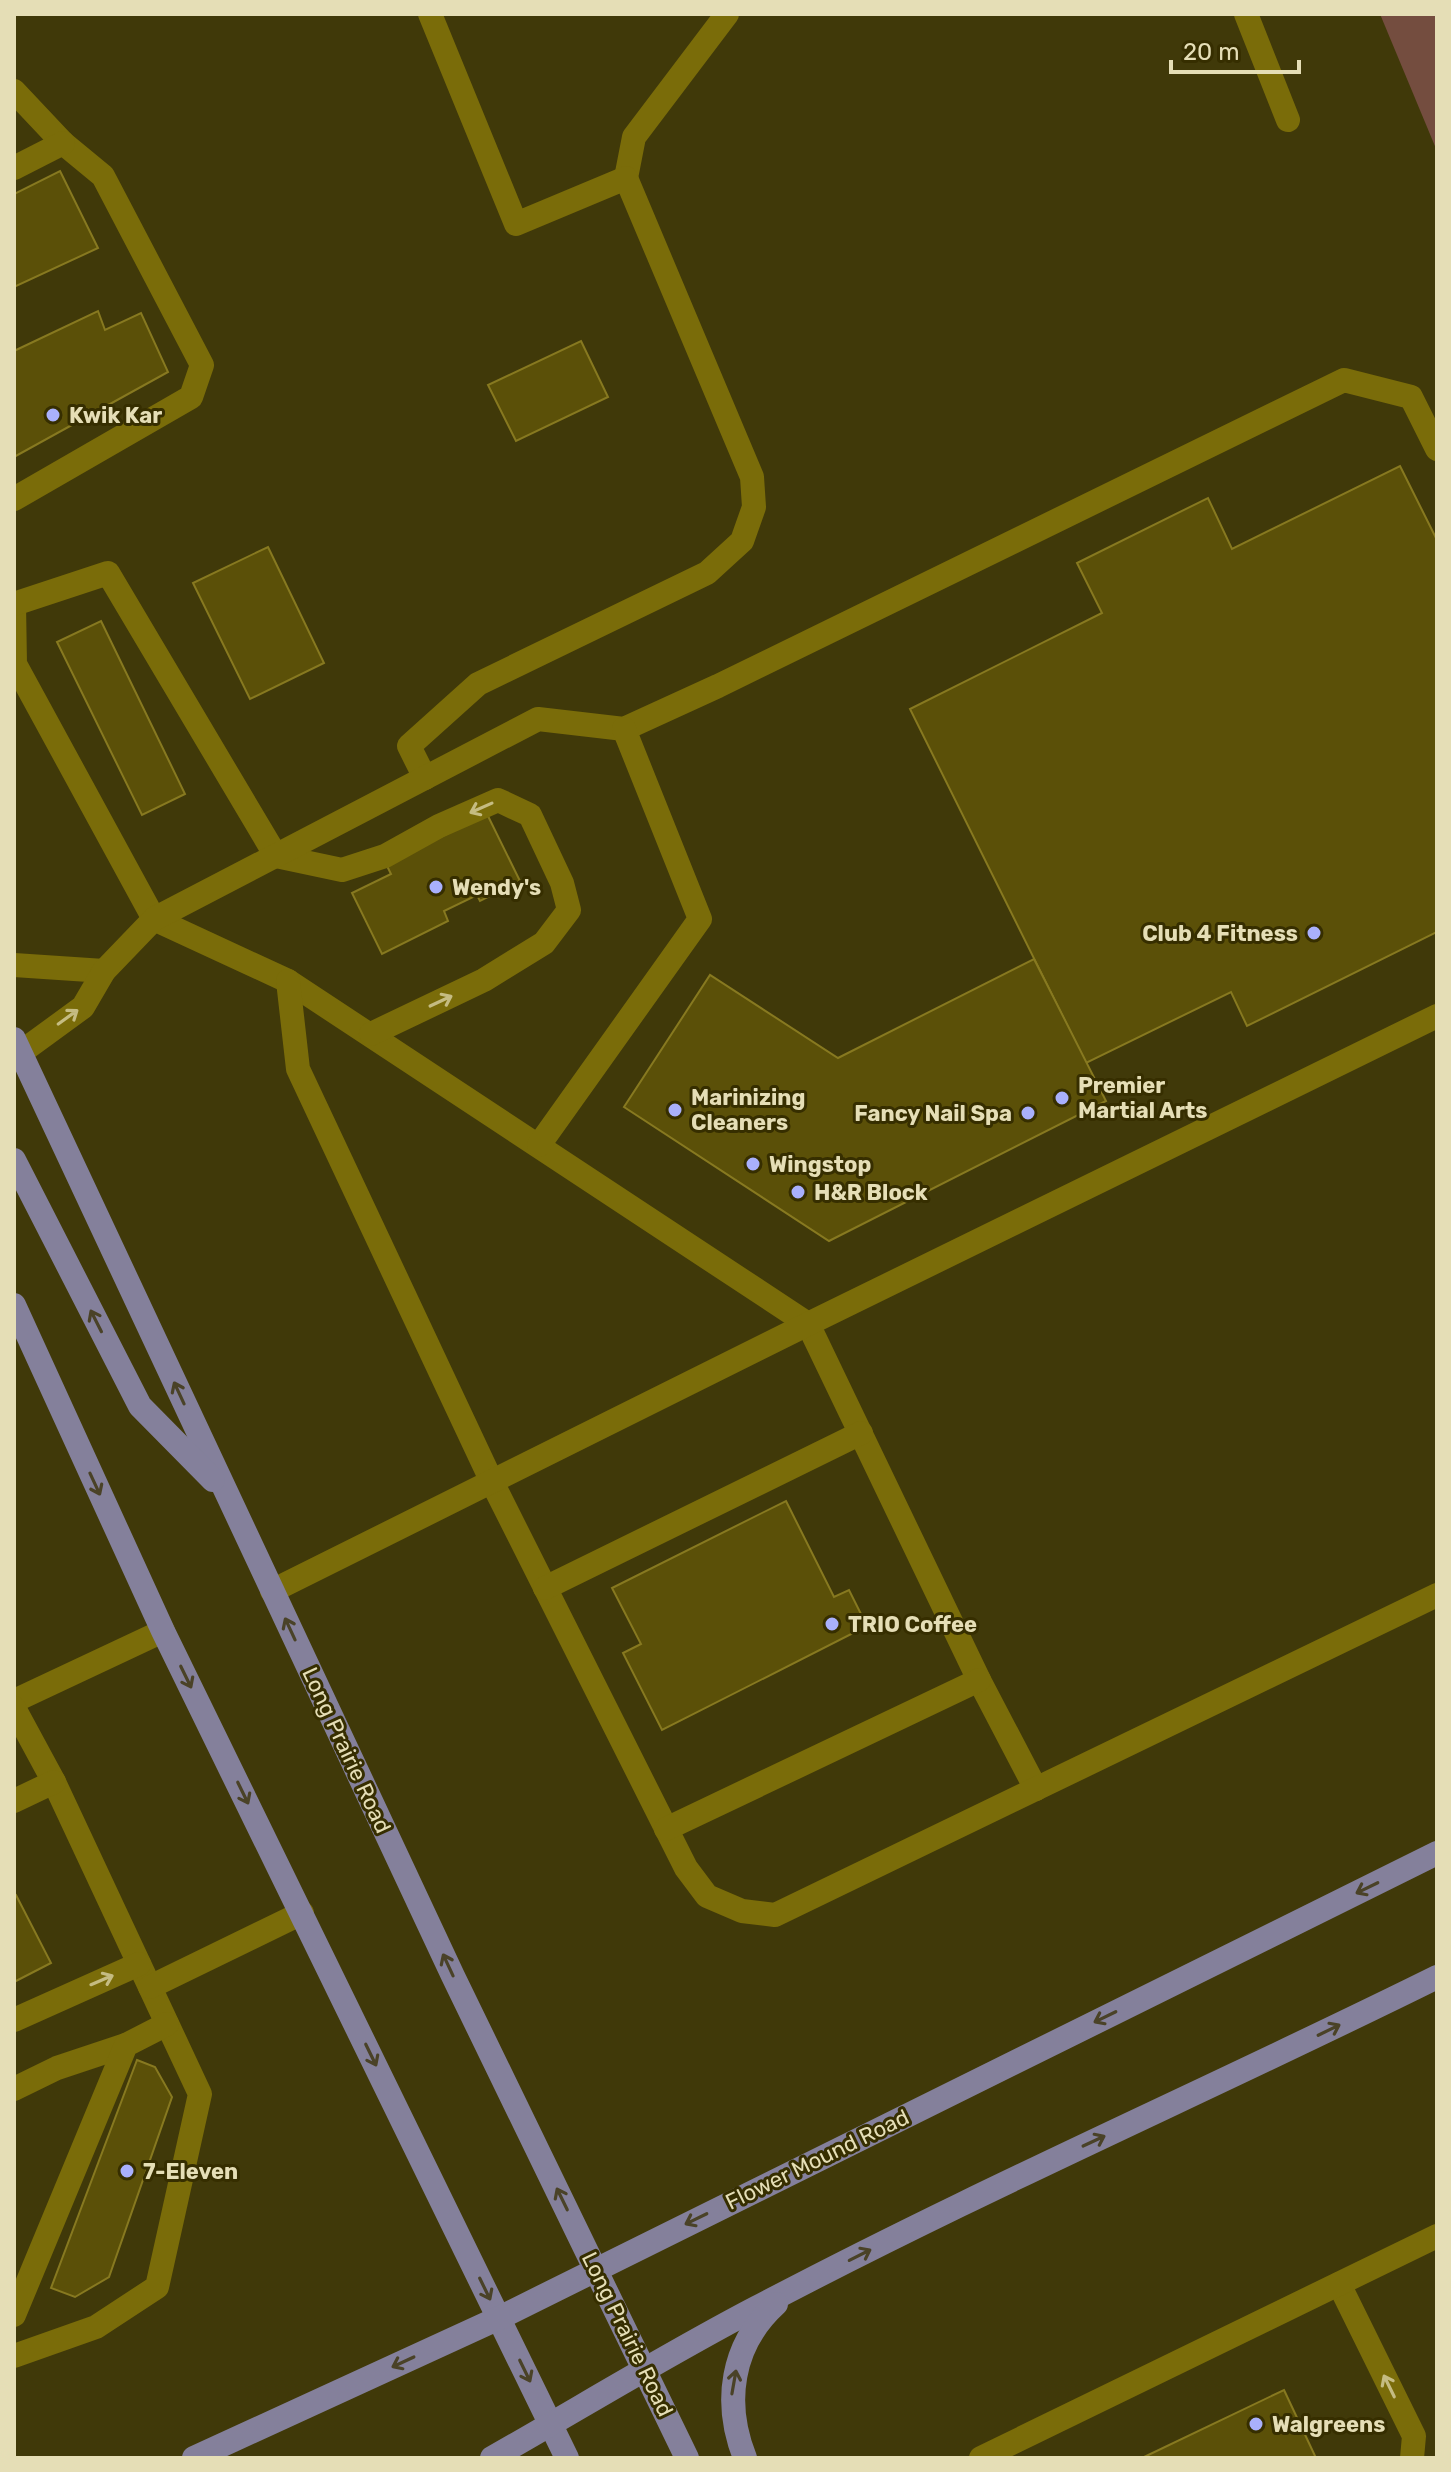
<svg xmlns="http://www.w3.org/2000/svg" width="1451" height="2472" viewBox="0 0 1451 2472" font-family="Rubik,sans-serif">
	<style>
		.green { fill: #744d3f }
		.building { fill: #5b5008; stroke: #877920; stroke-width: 2 }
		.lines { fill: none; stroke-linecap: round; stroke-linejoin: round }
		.minor { stroke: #7a6c09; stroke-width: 24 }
		.major { stroke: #84809b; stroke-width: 24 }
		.oneway { stroke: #c5bc82 }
		.oneway2 { stroke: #4a4227 }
		.poi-dot { fill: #a9b0fc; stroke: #362e00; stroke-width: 3 }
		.labels { text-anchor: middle; stroke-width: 6; stroke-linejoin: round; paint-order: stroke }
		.poi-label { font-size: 22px; font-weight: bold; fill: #e5deb6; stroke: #362e00; text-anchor: start }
		.street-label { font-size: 22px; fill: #e5deb6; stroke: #362e00 }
	</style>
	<rect width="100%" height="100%" fill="#403909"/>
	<path class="green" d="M1380 14H1437V151Z"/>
	<g class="building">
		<path d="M60 171 98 248 14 287V194Z"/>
		<path d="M98 311 105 330 141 313 168 372 14 457V351Z"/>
		<path d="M581 341 608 397 516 441 488 385Z"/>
		<path d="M1400 466 1437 540V932L1247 1026 1231 992 1086 1063 910 709 1102 613 1077 563 1208 498 1232 549Z"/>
		<path d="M268 547 324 663 250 699 193 583Z"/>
		<path d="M101 621 185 794 142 815 57 642Z"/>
		<path d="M487 814 520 881 480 901 477 895 444 911 448 921 382 954 352 893 391 874 386 864Z"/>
		<path d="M1034 959 1106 1101 829 1241 624 1107 710 975 838 1058Z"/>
		<path d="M786 1501 834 1597 849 1590 867 1626 662 1730 623 1653 641 1644 612 1588Z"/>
		<path d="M16 1895 51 1963 14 1982V1896Z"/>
		<path d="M137 2060 155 2067 172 2097 109 2277 75 2297 51 2288Z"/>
		<path d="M1284 2390 1316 2458H1142Z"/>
	</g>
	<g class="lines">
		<g class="minor">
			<path d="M1246 14 1288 120"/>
			<path d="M14 91 63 143 103 176 202 365 191 397 14 499"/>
			<path d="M14 168 63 143"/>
			<path d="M626 178 634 137 727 14"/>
			<path d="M14 604 15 664 154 919 288 981 808 1324 979 1680 1036 1789"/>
			<path d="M14 604 108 573 276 856 342 870 385 856 439 826 498 800 530 815 562 883 569 910 544 943 484 980 371 1034"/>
			<path d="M425 778 409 746 478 684 707 573 742 541 754 507 752 477 626 178 516 224 430 14"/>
			<path d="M14 965 104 971"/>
			<path d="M288 981 298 1069 492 1482 686 1868 707 1896 742 1911 775 1915 1437 1595"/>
			<path d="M20 1053 83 1007 104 971 154 919 538 719 624 729 718 686 1344 380 1411 397 1437 449"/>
			<path d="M539 1145 700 919 624 729"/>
			<path d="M545 1588 861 1433"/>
			<path d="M272 1591 808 1324 1437 1016"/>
			<path d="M14 1701 163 1631"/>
			<path d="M14 1708 54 1782 200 2094 157 2287 96 2327 14 2356"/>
			<path d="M14 1801 54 1782"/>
			<path d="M666 1829 979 1680"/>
			<path d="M150 1987 302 1913"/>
			<path d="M14 2020 139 1964"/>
			<path d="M14 2089 57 2068 126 2045"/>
			<path d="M1339 2284 1414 2436 1412 2458"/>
			<path d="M14 2315 126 2045 167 2024"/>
			<path d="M981 2458 1437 2236"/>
		</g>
		<g class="major">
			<path d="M14 1039 453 1976 687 2458"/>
			<path d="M14 1160 140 1406 213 1480"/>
			<path d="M14 1305 163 1631 567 2458"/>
			<path d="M194 2458 499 2318 1437 1853"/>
			<path d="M492 2458C580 2408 666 2355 756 2308 979 2190 1211 2089 1437 1977"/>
			<path d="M745 2458C723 2403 731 2345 776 2304"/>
		</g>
	</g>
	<defs><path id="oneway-shaft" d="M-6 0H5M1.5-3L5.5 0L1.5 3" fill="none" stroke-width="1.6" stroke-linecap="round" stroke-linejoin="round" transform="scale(2)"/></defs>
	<g class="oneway">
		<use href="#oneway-shaft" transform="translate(481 808) rotate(156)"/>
		<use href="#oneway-shaft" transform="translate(441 1001) rotate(-25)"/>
		<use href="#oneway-shaft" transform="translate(68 1017) rotate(-36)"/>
		<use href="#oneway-shaft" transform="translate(102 1980) rotate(-23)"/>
		<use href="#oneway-shaft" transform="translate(1389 2386) rotate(-116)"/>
	</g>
	<g class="oneway2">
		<use href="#oneway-shaft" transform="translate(96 1321) rotate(-117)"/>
		<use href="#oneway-shaft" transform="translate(179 1393) rotate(-115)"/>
		<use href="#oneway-shaft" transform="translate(95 1484) rotate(65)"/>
		<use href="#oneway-shaft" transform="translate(290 1629) rotate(-115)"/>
		<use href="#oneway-shaft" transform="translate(186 1677) rotate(64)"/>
		<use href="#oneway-shaft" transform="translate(243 1793) rotate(64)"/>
		<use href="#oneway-shaft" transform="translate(1367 1888) rotate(154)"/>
		<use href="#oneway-shaft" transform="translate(448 1965) rotate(-115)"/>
		<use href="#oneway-shaft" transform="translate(1105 2017) rotate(154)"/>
		<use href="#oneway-shaft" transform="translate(1329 2030) rotate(-26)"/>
		<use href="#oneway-shaft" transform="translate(371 2055) rotate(64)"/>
		<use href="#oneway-shaft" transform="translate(1094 2141) rotate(-25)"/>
		<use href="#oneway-shaft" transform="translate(562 2199) rotate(-116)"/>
		<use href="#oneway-shaft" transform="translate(696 2219) rotate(154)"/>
		<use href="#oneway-shaft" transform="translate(860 2255) rotate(-27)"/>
		<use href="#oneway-shaft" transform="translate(485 2289) rotate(64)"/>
		<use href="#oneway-shaft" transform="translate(403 2362) rotate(155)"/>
		<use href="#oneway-shaft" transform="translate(525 2371) rotate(64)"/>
		<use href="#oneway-shaft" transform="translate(734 2382) rotate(-80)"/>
	</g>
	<g class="poi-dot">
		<circle cx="53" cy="415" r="8"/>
		<circle cx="436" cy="887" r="8"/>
		<circle cx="1314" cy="933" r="8"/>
		<circle cx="1062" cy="1098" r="8"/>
		<circle cx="675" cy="1110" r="8"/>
		<circle cx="1028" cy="1113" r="8"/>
		<circle cx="753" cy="1164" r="8"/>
		<circle cx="798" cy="1192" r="8"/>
		<circle cx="832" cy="1624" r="8"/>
		<circle cx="127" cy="2171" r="8"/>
		<circle cx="1256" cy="2424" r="8"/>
	</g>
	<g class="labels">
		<g class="poi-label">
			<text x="69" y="423">Kwik Kar</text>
			<text x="452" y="895">Wendy's</text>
			<text x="1298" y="941" text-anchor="end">Club 4 Fitness</text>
			<text x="1078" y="1093">Premier<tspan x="1078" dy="25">Martial Arts</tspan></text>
			<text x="691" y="1105">Marinizing<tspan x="691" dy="25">Cleaners</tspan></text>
			<text x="1012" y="1121" text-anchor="end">Fancy Nail Spa</text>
			<text x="769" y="1172">Wingstop</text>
			<text x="814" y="1200">H&amp;R Block</text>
			<text x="848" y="1632">TRIO Coffee</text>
			<text x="143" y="2179">7-Eleven</text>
			<text x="1272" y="2432">Walgreens</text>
		</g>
		<g class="street-label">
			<text transform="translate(347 1750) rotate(65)" y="8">Long Prairie Road</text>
			<text transform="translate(817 2159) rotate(-26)" y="8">Flower Mound Road</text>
			<text transform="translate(628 2334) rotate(64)" y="8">Long Prairie Road</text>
		</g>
	</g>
	<rect width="1451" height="2472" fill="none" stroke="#e5deb6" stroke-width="32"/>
	<path d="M1171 60v12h128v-12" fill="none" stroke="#e5deb6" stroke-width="4"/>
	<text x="1183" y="60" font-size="24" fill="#e5deb6" stroke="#362e00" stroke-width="6" paint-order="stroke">20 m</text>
</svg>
